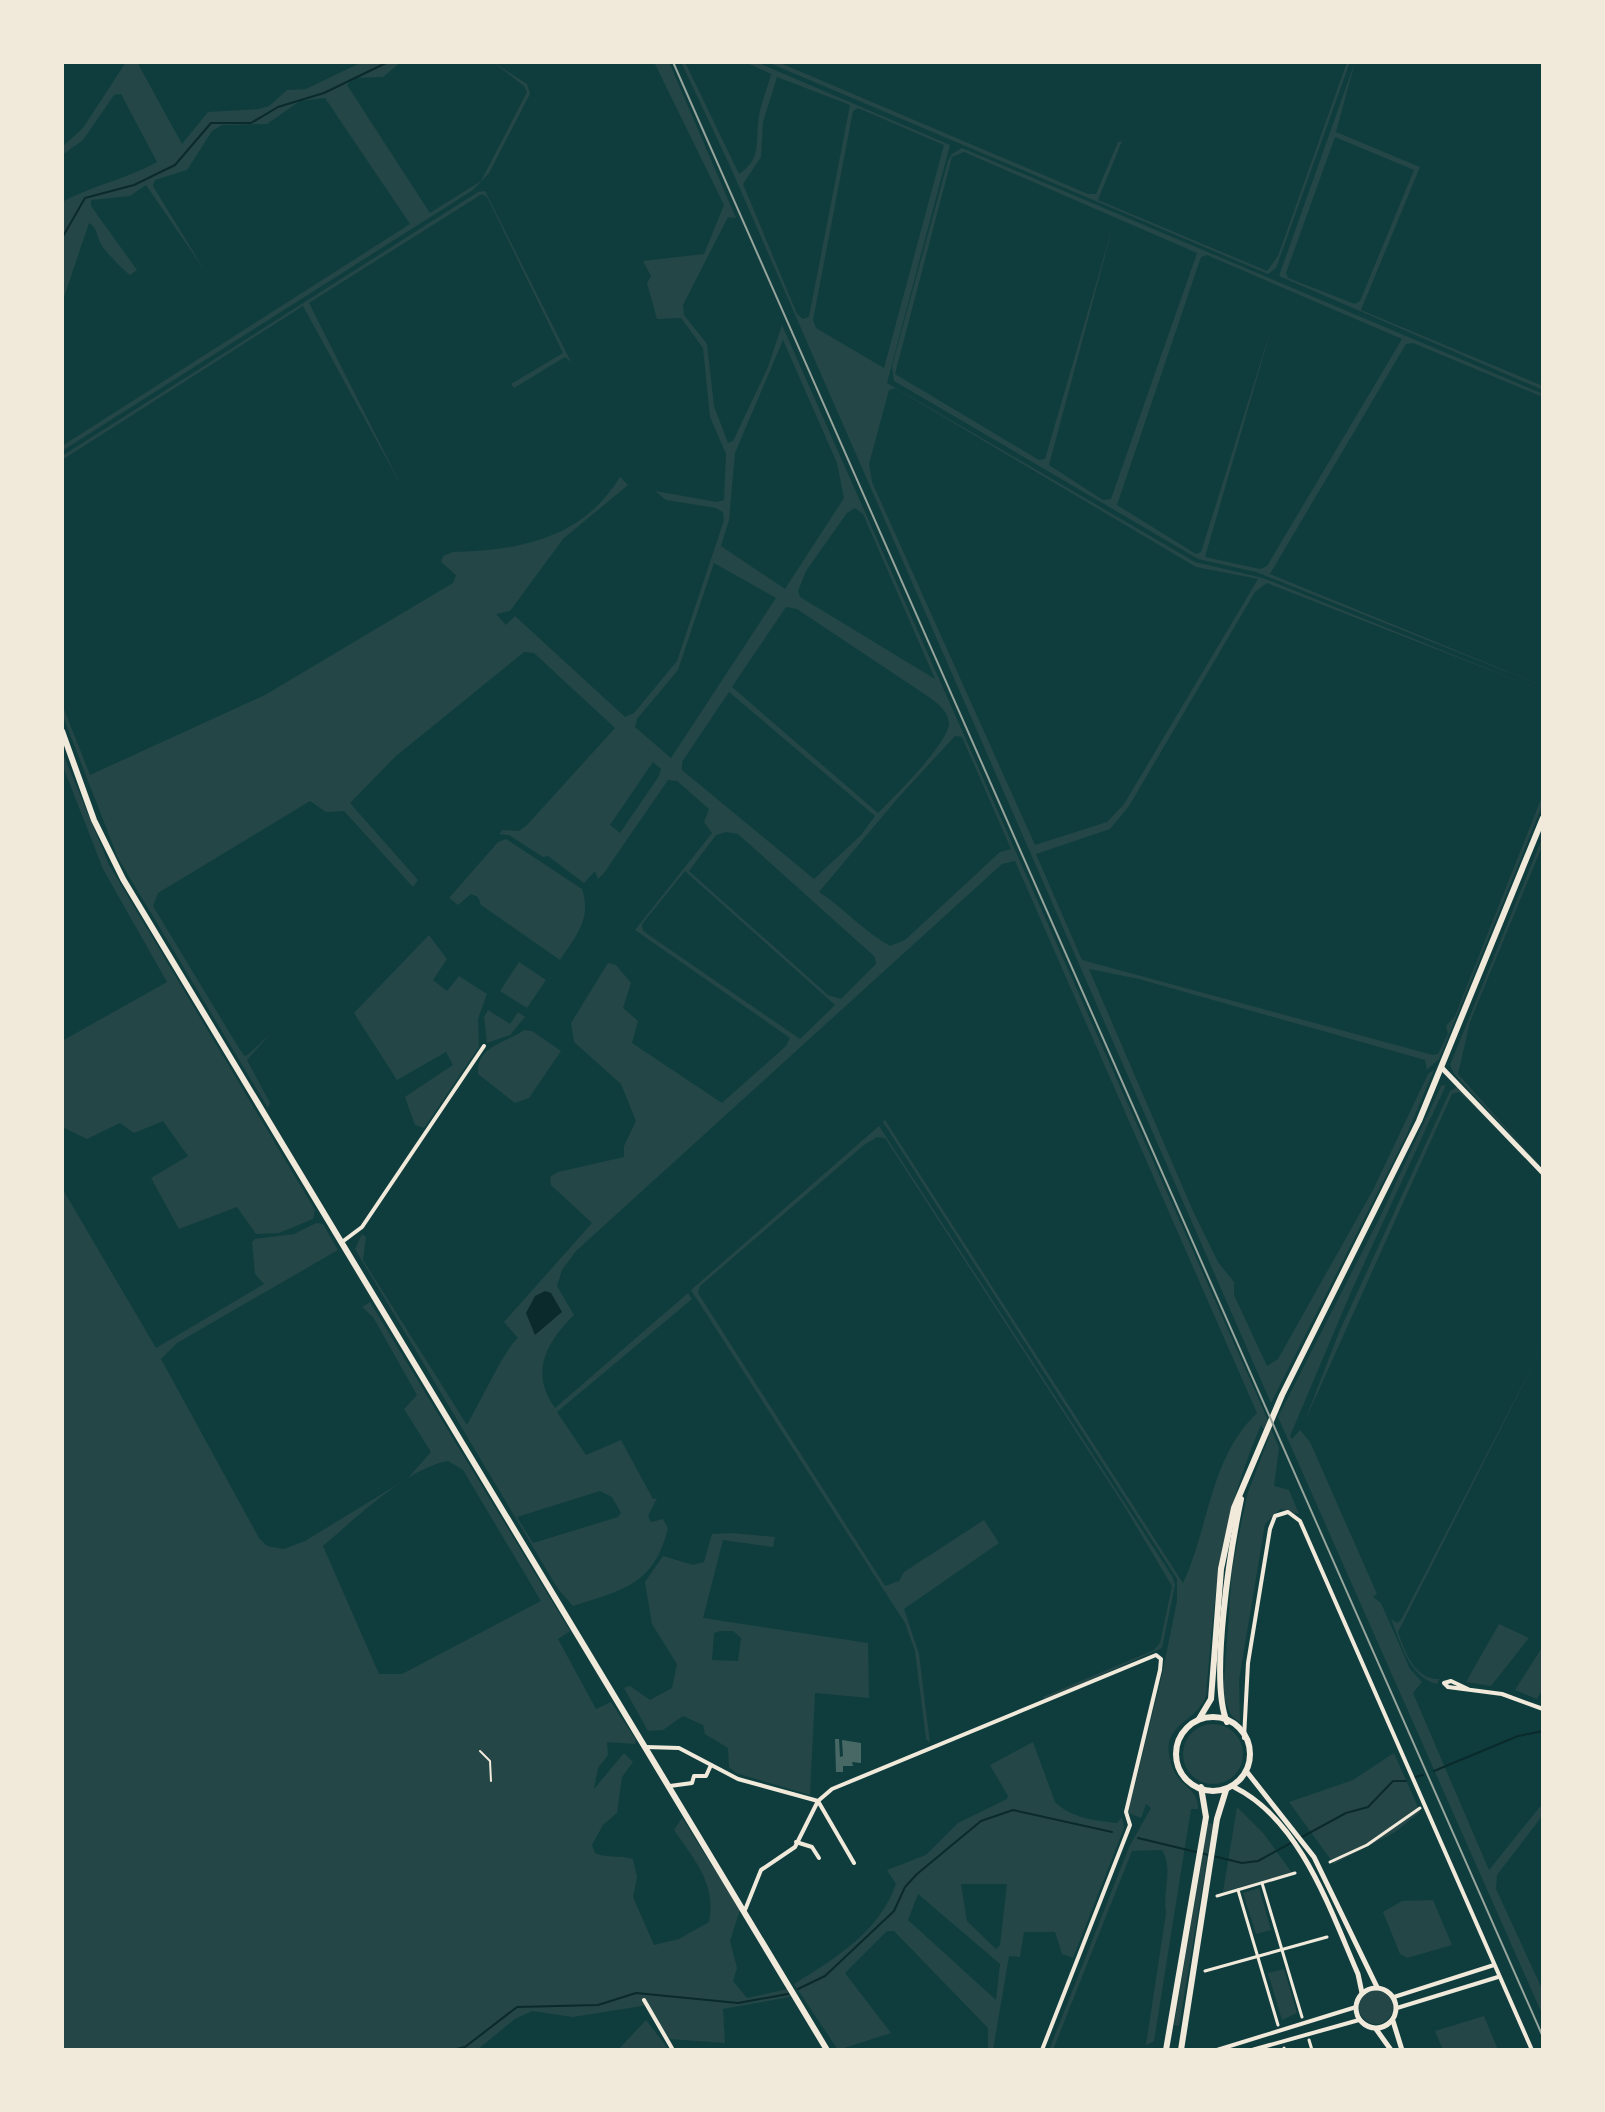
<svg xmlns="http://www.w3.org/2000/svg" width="1605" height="2112" viewBox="0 0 1605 2112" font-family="'Noto Sans',sans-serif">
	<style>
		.green { fill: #244646; fill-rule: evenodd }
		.water { fill: #0a2a2b }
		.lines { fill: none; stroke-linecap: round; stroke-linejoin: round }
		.stream { stroke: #0a2a2b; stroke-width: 2 }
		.building { fill: #486865 }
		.path { stroke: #f1e9da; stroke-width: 2 }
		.pedestrian { stroke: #f1e9da; stroke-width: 3 }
		.minor { stroke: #f1e9da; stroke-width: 4 }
		.tertiary { stroke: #f1e9da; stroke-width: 5 }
		.primary { stroke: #f1e9da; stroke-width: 6 }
		.rail { stroke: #97a49c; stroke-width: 2 }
	</style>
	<rect width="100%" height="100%" fill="#0f3d3e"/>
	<g class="green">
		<path d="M126 62H137L182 144 208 112 259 109 269 106 287 90 306 89 362 62H401L383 77 353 78 347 85 430 213 481 181 527 92 524 86 493 62 527 84 530 94 489 173 473 190 62 451V446L410 224 325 98 300 101 267 124 222 125 212 131 187 170 155 180 153 186 205 271 146 185 130 196 91 200V206L137 270 130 275C124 271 106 252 102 246 96 237 99 229 89 223L62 303V202C94 185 126 179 157 162L121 94 114 95 83 140 62 155V147L83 128Z"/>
		<path d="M654 62H669L736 218 728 217 683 305 684 315 707 344 714 406 728 443 733 441 768 367 782 325 1264 1411 1279 1448 1274 1486 1289 1490 1299 1514 1280 1509 1265 1524 1239 1680 1240 1723 1231 1715 1223 1696 1232 1570 1247 1495 1269 1437 1261 1425C1219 1522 1215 1593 1206 1696 1196 1725 1155 1723 1173 1769 1180 1786 1199 1789 1198 1809H1191L1154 2041 1146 2045 1166 1913C1162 1891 1174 1870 1162 1850L1132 1851 1053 2050H1049L1129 1847 1151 1808 1146 1804 1141 1818 1128 1813 1162 1675 1177 1601V1579L883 1122 885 1120 1183 1583C1209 1528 1210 1457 1257 1413L1015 861 1002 864 576 1251 562 1270 557 1286 574 1315C547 1342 529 1372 555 1408L688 1293 692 1299 557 1412 586 1455 621 1440 653 1499 657 1498 648 1516 651 1522 663 1519 668 1528C654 1585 623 1590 573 1606L558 1589 355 1249 362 1234 366 1237 363 1260 467 1425C477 1408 507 1345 518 1338L504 1322 592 1223 551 1185 550 1177 558 1172 624 1157V1146L636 1121 621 1084 574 1042 571 1023 608 963 616 965 631 983 623 1008 638 1021 632 1043 722 1103 786 1046 790 1038 635 930 712 833 704 822 709 809 677 781 668 780 604 873 598 879 595 871 584 883 548 856 543 857 509 835 499 834 503 830 519 831 527 825 615 728 534 653 524 652 396 756 350 803 418 880 413 887 344 811 326 812 310 801 158 893 153 906 240 1050 245 1056 249 1054 271 1033 247 1060 270 1103 268 1108 118 858 62 714V704L90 775 265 695 453 583 456 575 441 562 443 556 453 552C520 550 582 539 620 477L628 485 563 539 510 611 496 614 506 625 515 616 625 717 634 713 677 661 724 520 723 512 716 508 666 500 655 491 717 502 724 500 726 454 710 417 703 348 681 318 657 319 647 283 651 276 643 261 704 254 724 205ZM783 340 837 463 844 498 785 589 721 546 729 520 735 453ZM855 508 863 514 935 679 800 597 798 591 806 571 847 513ZM714 563 776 598 671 758 635 727 637 719 678 670ZM786 607 797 609 929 697C938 704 947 710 949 722 951 741 893 798 878 813L732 687ZM729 692 875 816 861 835 814 879 682 770V762ZM955 736 962 737 1011 849 1000 852 905 940 890 946C863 931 844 908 819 892L897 799ZM653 762 661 769 659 776 620 833 610 825ZM726 832 738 834 875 957 876 964 841 999 828 995 689 871 716 835ZM685 871 835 1005 800 1039 643 931 642 924ZM600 1491 612 1497 621 1513 618 1517 533 1543 517 1517Z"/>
		<path d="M681 62H685L739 174C760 160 756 146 758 124 759 107 767 90 771 74L745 62 761 64 950 145 887 383 1195 562 1263 578 1543 691 1267 583 1255 592 1129 806 1110 829 1036 854 1082 960 1433 1055 1438 1054 1448 1034 1446 1026 1455 1016 1543 794V804L1439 1059 1427 1070 1425 1060 1139 979 1089 969 1193 1211 1218 1262 1234 1282V1295L1267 1366 1278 1359 1373 1190 1428 1074 1434 1070 1406 1136 1271 1403 730 166ZM777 77 850 105 809 317 803 319 797 314 743 184 761 157 763 122ZM858 108 944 145 884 368 816 328 813 320 853 111ZM895 388 1196 567 1258 579 1124 804 1107 822 1035 845 872 482 869 464 889 390Z"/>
		<path d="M767 62H778L1088 194H1096L1118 142 1122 141 1098 200 1267 271 1278 256 1347 62H1350L1276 268 1268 274Z"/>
		<path d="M1355 62 1336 132 1420 167 1361 310 1543 386V390L1279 276ZM1335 137 1414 170 1360 301 1355 304 1288 278 1286 273Z"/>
		<path d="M962 148 1543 394V397L1413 343 1406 344 1270 574 1543 686 1256 572 1198 559 894 381 892 366 948 161 952 154ZM964 152 1197 253 1111 499 1103 500 1049 465 1114 222 1045 459 1039 460 895 374 952 157ZM1207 255 1402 339 1267 566 1260 569 1205 557 1272 326 1201 552 1196 554 1117 505 1201 257Z"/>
		<path d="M485 191 571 362 565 357 514 388 511 384 563 353 487 197 482 194 309 303 403 489 303 306 62 460V456L478 192Z"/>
		<path d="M62 751 109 865 315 1210 313 1219 279 1233 256 1234 237 1207 179 1229 151 1178 188 1156 163 1121 134 1133 120 1123 87 1139 62 1127V1041L167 982 103 869 62 764Z"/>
		<path d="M1543 836V844L1470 1022 1458 1074 1543 1169 1454 1074 1450 1065Z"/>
		<path d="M506 839 582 889C592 919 576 936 560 960L481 905 478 897 471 894 458 905 449 898 498 842Z"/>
		<path d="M429 935 447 959 433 980 447 991 459 976 487 994 478 1019 479 1047 424 1128 415 1125 405 1097 453 1065 446 1052 397 1080 354 1013Z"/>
		<path d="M519 962 546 980 527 1008 500 991Z"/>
		<path d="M488 1010 510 1024 518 1012 525 1017 510 1035 487 1043 484 1017Z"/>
		<path d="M524 1030 532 1031 561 1051 529 1098 515 1103 478 1074C476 1046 505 1044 524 1030Z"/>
		<path d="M1446 1085 1351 1292 1290 1436 1292 1439 1300 1430 1310 1442 1377 1594 1373 1597 1381 1603 1410 1669 1422 1682 1413 1693 1489 1870 1543 1803V1815L1497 1875 1496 1889 1543 1991V2016L1278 1417 1380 1217 1441 1086Z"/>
		<path d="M1457 1087 1543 1181 1470 1102 1459 1092 1452 1094 1304 1423 1340 1330 1450 1091Z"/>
		<path d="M879 1126 1172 1576 1175 1585 1162 1648 1045 1700 1043 1697 1154 1650 1160 1643 1172 1586 1123 1504 885 1138 877 1137 864 1145 700 1286 698 1293 885 1586 899 1581 904 1572 984 1520 999 1543 904 1609 919 1654 930 1743 926 1739 915 1651 905 1623 691 1290Z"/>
		<path d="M62 1188 156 1348 264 1284 255 1274 252 1242 255 1239 294 1234 316 1223 323 1224 338 1250 177 1343 161 1359 259 1538 267 1546 284 1549 305 1541 408 1478 431 1452 404 1409 417 1395 373 1317 362 1307 370 1302 570 1631 558 1639 596 1709 611 1702 636 1740 635 1744 607 1742 608 1755 598 1768 594 1789 624 1753 633 1762 622 1777 617 1813 603 1825 592 1845 595 1853C603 1858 620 1855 633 1859L637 1877 633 1897 654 1945 679 1939 709 1922C717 1885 694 1859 674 1830L682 1818 740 1910 730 1941 737 1968 733 1981 747 1998 787 1989 790 1997 723 2009 725 2043 669 2039 648 2005 573 2017 532 2011 515 2019 477 2050H62ZM448 1461 463 1470 541 1601 402 1674H379L323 1546C355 1519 407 1468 448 1461Z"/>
		<path d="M1543 1345 1398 1632C1405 1652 1415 1680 1439 1679L1437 1684C1409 1677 1401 1643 1391 1619L1397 1623 1401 1620Z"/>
		<path d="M732 1533 775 1537 773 1547 723 1540 703 1618 868 1643 869 1698 815 1693 810 1795 736 1773 729 1767 728 1748 705 1734 703 1725 683 1716 663 1730 648 1731 624 1688 630 1686 650 1700 672 1688 677 1664 652 1624 645 1582 663 1556 693 1565 704 1562 712 1534ZM720 1631H733L741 1638 738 1661 712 1660 714 1633Z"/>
		<path d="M1499 1624 1529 1638 1491 1686 1466 1682Z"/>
		<path d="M1543 1646V1688L1537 1699 1515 1690Z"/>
		<circle cx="1213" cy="1754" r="30"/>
		<path d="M1033 1742 1055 1802C1073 1819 1094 1820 1117 1823L1122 1817 1124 1828 1073 1958 1062 1954 1055 1932H1024L1020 1957 1009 1956 993 2050H988V2028L894 1931H887L845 1973 891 2033 838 2050 794 1984C836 1958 879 1932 896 1884L887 1870 926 1855 958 1823 1007 1799 1008 1796 990 1765ZM961 1884H1007L1000 1945 996 1949 967 1921ZM918 1894 1000 1964 996 2000 908 1920Z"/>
		<path d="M1394 1753 1420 1812 1395 1832 1334 1864 1289 1802 1353 1780Z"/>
		<path d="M1237 1807 1264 1834 1292 1873 1223 1892Z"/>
		<path d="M1208 1823 1213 1824 1179 2026 1174 2025Z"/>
		<path d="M1259 1888 1271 1930 1256 1934 1243 1893Z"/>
		<path d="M1433 1900 1452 1945 1407 1958 1400 1954 1383 1912 1402 1901Z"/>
		<path d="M1284 1969 1297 2013 1282 2020 1268 1973Z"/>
		<circle cx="1376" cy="2007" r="17"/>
		<path d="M1484 2016 1498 2050H1443L1435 2031Z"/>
		<path d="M646 2020 669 2050H618Z"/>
	</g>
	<path class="water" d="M545 1291 551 1293 562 1312 535 1335 526 1313 535 1296Z"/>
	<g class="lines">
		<g class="stream">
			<path d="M62 238 85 198 134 185 175 165 211 123H251L278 107 324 93 388 62"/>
			<path d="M1434 1771 1518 1736 1543 1731"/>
			<path d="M1415 1777 1423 1775"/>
			<path d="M1138 1838 1242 1863 1258 1861 1346 1813 1368 1807 1393 1781H1406"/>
			<path d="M798 1989 825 1976 894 1911 905 1887 917 1874 981 1821 1013 1810 1112 1832"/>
			<path d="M452 2050 465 2047 517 2007 598 2005 636 1993 738 2003 788 1994"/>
		</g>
	</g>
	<path class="building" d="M835 1739H839L840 1757 843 1756 842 1740 861 1743V1763L852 1762 853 1766H843V1772H836Z"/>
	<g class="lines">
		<path class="path" d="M480 1751 490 1761 491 1781"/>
		<g class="pedestrian">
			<path d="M1330 1862 1367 1845 1420 1808"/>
			<path d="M1262 1883 1302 2017"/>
			<path d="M1238 1890 1278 2025"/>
			<path d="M1217 1896 1295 1873"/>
			<path d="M1205 1971 1327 1937"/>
			<path d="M1309 2040 1312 2050"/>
			<path d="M1284 2048 1285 2050"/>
		</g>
		<g class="minor">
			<path d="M342 1242 362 1227 484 1046"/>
			<path d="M1470 1690 1451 1681 1444 1683 1448 1687 1502 1694 1543 1709"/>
			<path d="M1244 1738 1248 1663 1270 1529 1275 1516 1288 1512 1300 1521 1532 2050"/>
			<path d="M646 1747 679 1748 738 1779 818 1801 832 1789 1156 1655 1161 1659 1160 1670 1126 1812 1130 1825 1042 2050"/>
			<path d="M670 1786 692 1783 694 1776H706L711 1765"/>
			<path d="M796 1842 812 1847 819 1858"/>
			<path d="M745 1910 761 1870 795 1847 818 1801 854 1863"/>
			<path d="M1394 1997 1494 1965"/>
			<path d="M644 2000 673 2050"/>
			<path d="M1397 2008 1498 1977"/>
			<path d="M1217 2050 1356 2007"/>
			<path d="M1252 2050 1359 2020"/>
		</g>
		<g class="tertiary">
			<path d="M1442 1068 1543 1173"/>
			<path d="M1247 1772 1314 1857 1377 1987"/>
			<path d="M1234 1787C1301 1820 1330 1910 1358 1974L1362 1993"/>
			<circle cx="1376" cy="2008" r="20"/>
			<path d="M1393 2021 1402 2050"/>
			<path d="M1376 2029 1391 2050"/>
		</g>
		<g class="primary">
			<path d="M62 731 94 820 123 879 827 2050"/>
			<circle cx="1213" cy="1754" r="37"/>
			<path d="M1199 1719 1211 1699 1221 1569 1234 1508 1282 1395 1419 1121 1543 818"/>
			<path d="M1227 1722C1209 1680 1231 1547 1241 1499"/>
			<path d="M1166 2050 1206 1817 1201 1787"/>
			<path d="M1181 2050 1217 1819 1226 1790"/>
		</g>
		<path class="rail" d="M673 62 1543 2037"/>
	</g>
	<rect width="1605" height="2112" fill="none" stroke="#f1e9da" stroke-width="128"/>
</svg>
